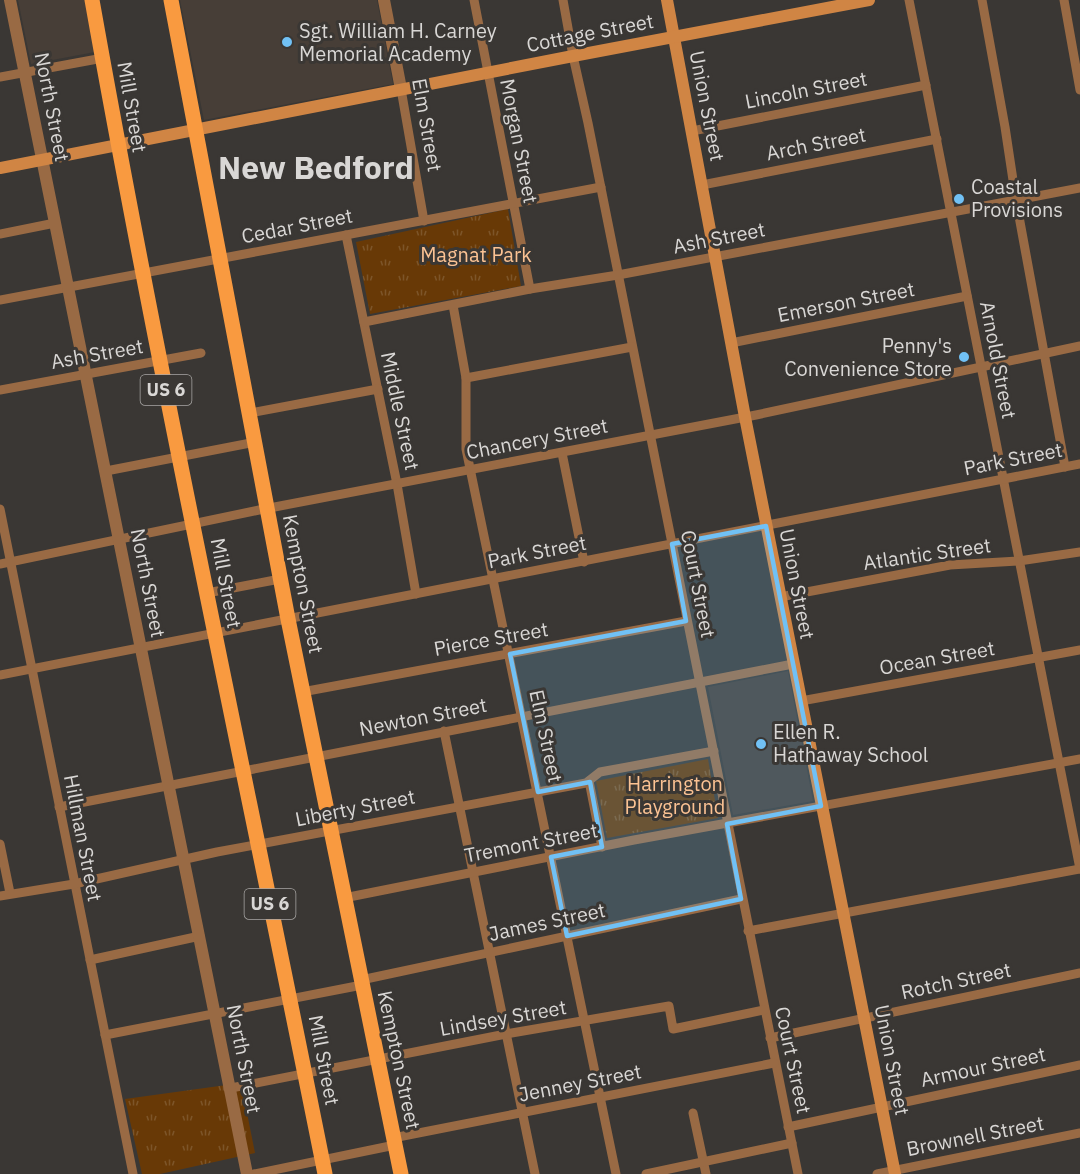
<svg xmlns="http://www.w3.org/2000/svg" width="1080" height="1174" viewBox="0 0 1080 1174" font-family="'IBM Plex Sans',sans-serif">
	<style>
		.built { fill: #473e37 }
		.park { fill: url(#park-tufts) }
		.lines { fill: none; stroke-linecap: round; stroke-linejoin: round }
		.minor { stroke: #996a44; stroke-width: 9 }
		.tertiary { stroke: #996a44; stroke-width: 12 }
		.secondary { stroke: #d08544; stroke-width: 12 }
		.primary { stroke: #f99a40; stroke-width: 15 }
		.marked { fill: #71c1f5; fill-opacity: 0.2; stroke: #71c1f5; stroke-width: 4.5; stroke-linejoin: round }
		.poi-dot { fill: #71c1f5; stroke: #3a3734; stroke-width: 2 }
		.labels { text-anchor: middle; stroke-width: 6; stroke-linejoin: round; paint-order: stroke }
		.shield { fill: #3a3734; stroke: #a9a7a5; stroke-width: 1.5 }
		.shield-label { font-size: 18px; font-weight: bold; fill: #d9d7d5 }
		.poi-label { font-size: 20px; fill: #d9d7d5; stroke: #3a3734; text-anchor: start }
		.street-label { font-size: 20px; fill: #d9d7d5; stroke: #3a3734 }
		.park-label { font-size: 20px; fill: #fbc293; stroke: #3a3734 }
		.town-label { font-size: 32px; font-weight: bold; fill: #d9d7d5; stroke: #3a3734 }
	</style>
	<defs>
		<pattern id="park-tufts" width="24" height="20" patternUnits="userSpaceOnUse" patternTransform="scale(1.5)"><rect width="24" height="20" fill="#683906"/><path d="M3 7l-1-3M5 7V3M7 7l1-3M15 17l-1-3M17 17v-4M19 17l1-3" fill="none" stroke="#7d5529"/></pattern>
	</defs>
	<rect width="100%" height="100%" fill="#3a3734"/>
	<g class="built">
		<path d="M18 0H86L95 52 31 64Z"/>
		<path d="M180 0H377L393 84 204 120Z"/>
		<path d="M788 671 813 801 733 815 708 687Z"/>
	</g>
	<g class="park">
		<path d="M508 209 521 286 370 314 356 242Z"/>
		<path d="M708 759 718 818 607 838 596 781Z"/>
		<path d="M241 1083 255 1153 160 1174H142L125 1099Z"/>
	</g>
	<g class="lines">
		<g class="minor">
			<path d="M474 0 530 289"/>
			<path d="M563 0 573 56 588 123 798 1174"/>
			<path d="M909 0 1080 869"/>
			<path d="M982 0 1005 127 1016 200 1065 467"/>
			<path d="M1064 0 1080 90"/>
			<path d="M0 77 103 58"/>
			<path d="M401 89 424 221"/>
			<path d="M692 131 926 85"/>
			<path d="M702 185 937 139"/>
			<path d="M0 234 55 223"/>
			<path d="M346 235 397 484 416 594"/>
			<path d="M0 300 601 187"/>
			<path d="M453 305 466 378V449L616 1174"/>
			<path d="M364 322 530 289 618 275 1080 188"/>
			<path d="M731 343 967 296"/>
			<path d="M466 378 632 347"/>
			<path d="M0 390 201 353"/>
			<path d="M250 413 378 389"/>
			<path d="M562 453 584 562"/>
			<path d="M106 471 256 442"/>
			<path d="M0 509 133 1174"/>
			<path d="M0 564 259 510 756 415 1080 346"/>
			<path d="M207 593 280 579"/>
			<path d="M780 597 950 565 1019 561 1080 552"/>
			<path d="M0 675 1080 464"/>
			<path d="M302 692 686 621"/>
			<path d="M801 701 1080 650"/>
			<path d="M444 731 535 1174"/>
			<path d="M589 781 602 847"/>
			<path d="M59 807 793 664"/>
			<path d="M0 844 10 893"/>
			<path d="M0 896 74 884 217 852 586 783 600 772 714 751"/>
			<path d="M344 898 634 840 1080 759"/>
			<path d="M748 931 1080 869"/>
			<path d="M90 960 200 936"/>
			<path d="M361 980 741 899"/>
			<path d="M105 1035 362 985"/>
			<path d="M770 1038 1080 973"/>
			<path d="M231 1088 506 1034 669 1006 673 1029 764 1010"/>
			<path d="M693 1113 706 1174"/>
			<path d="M788 1127 1080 1065"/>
			<path d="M393 1138 774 1063"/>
			<path d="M254 1174 395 1145"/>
			<path d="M646 1174 792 1143"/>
			<path d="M877 1174 1080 1133"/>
		</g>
		<g class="tertiary">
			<path d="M10 0 247 1174"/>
			<path d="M384 0 401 89"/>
		</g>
		<g class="secondary">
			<path d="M667 0 745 417 895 1174"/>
			<path d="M0 168 573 56 869 0"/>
		</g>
		<g class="primary">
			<path d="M92 0C162 393 247 783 325 1174"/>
			<path d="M171 0 288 619 401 1174"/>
		</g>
	</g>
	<path class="marked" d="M766 526 821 806 727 824 741 899 567 936 551 857 602 847 590 782 538 792 510 654 686 621 672 544Z"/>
	<g class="poi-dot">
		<circle cx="287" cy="42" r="6"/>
		<circle cx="959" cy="199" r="6"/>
		<circle cx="964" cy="357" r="6"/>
		<circle cx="761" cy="744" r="6"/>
	</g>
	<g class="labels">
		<g class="shield">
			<rect x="140.5" y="375" width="51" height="30" rx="4.5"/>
			<rect x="244.5" y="889" width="51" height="30" rx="4.5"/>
		</g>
		<g class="shield-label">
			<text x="166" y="396">US 6</text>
			<text x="270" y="910">US 6</text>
		</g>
		<g class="poi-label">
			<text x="299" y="38">Sgt. William H. Carney<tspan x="299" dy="23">Memorial Academy</tspan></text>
			<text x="971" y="194">Coastal<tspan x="971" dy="23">Provisions</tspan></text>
			<text x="952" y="353" text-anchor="end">Penny's<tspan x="952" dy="23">Convenience Store</tspan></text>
			<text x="773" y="739">Ellen R.<tspan x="773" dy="23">Hathaway School</tspan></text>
		</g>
		<g class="street-label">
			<text transform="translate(590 33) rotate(-11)" y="7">Cottage Street</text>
			<text transform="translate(806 90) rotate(-11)" y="7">Lincoln Street</text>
			<text transform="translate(707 106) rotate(79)" y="7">Union Street</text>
			<text transform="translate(52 107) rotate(79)" y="7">North Street</text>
			<text transform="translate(132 107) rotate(80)" y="7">Mill Street</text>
			<text transform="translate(427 125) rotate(80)" y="7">Elm Street</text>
			<text transform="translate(519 141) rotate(79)" y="7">Morgan Street</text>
			<text transform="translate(816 144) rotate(-11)" y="7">Arch Street</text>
			<text transform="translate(297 226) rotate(-11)" y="7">Cedar Street</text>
			<text transform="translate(719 238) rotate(-11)" y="7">Ash Street</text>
			<text transform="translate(846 302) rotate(-11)" y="7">Emerson Street</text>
			<text transform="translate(97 354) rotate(-10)" y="7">Ash Street</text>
			<text transform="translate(998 360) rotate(79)" y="7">Arnold Street</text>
			<text transform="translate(400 411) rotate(78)" y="7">Middle Street</text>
			<text transform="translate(537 439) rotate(-11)" y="7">Chancery Street</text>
			<text transform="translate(1013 459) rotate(-11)" y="7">Park Street</text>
			<text transform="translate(537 552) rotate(-11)" y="7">Park Street</text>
			<text transform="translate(927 554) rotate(-8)" y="7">Atlantic Street</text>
			<text transform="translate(148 583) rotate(79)" y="7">North Street</text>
			<text transform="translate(226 583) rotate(79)" y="7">Mill Street</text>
			<text transform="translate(303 584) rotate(79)" y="7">Kempton Street</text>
			<text transform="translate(698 584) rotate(79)" y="7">Court Street</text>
			<text transform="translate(797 584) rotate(79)" y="7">Union Street</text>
			<text transform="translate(491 639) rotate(-10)" y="7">Pierce Street</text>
			<text transform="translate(937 658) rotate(-10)" y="7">Ocean Street</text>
			<text transform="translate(423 717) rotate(-11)" y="7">Newton Street</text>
			<text transform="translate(546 736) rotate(78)" y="7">Elm Street</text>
			<text transform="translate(355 808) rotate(-11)" y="7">Liberty Street</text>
			<text transform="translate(83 838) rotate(79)" y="7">Hillman Street</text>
			<text transform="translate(531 843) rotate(-11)" y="7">Tremont Street</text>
			<text transform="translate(547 922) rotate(-12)" y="7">James Street</text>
			<text transform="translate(956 981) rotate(-12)" y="7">Rotch Street</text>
			<text transform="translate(503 1018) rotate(-10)" y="7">Lindsey Street</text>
			<text transform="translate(244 1059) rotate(79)" y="7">North Street</text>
			<text transform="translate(324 1060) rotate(79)" y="7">Mill Street</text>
			<text transform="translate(399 1060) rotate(78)" y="7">Kempton Street</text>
			<text transform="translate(793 1060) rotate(78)" y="7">Court Street</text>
			<text transform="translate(892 1060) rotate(79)" y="7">Union Street</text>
			<text transform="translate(983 1067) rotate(-12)" y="7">Armour Street</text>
			<text transform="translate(580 1083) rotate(-11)" y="7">Jenney Street</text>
			<text transform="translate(975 1136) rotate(-11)" y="7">Brownell Street</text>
		</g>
		<g class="park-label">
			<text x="476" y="262">Magnat Park</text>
			<text x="675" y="791">Harrington<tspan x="675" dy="23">Playground</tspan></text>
		</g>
		<g class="town-label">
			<text x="316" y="179">New Bedford</text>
		</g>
	</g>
</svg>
